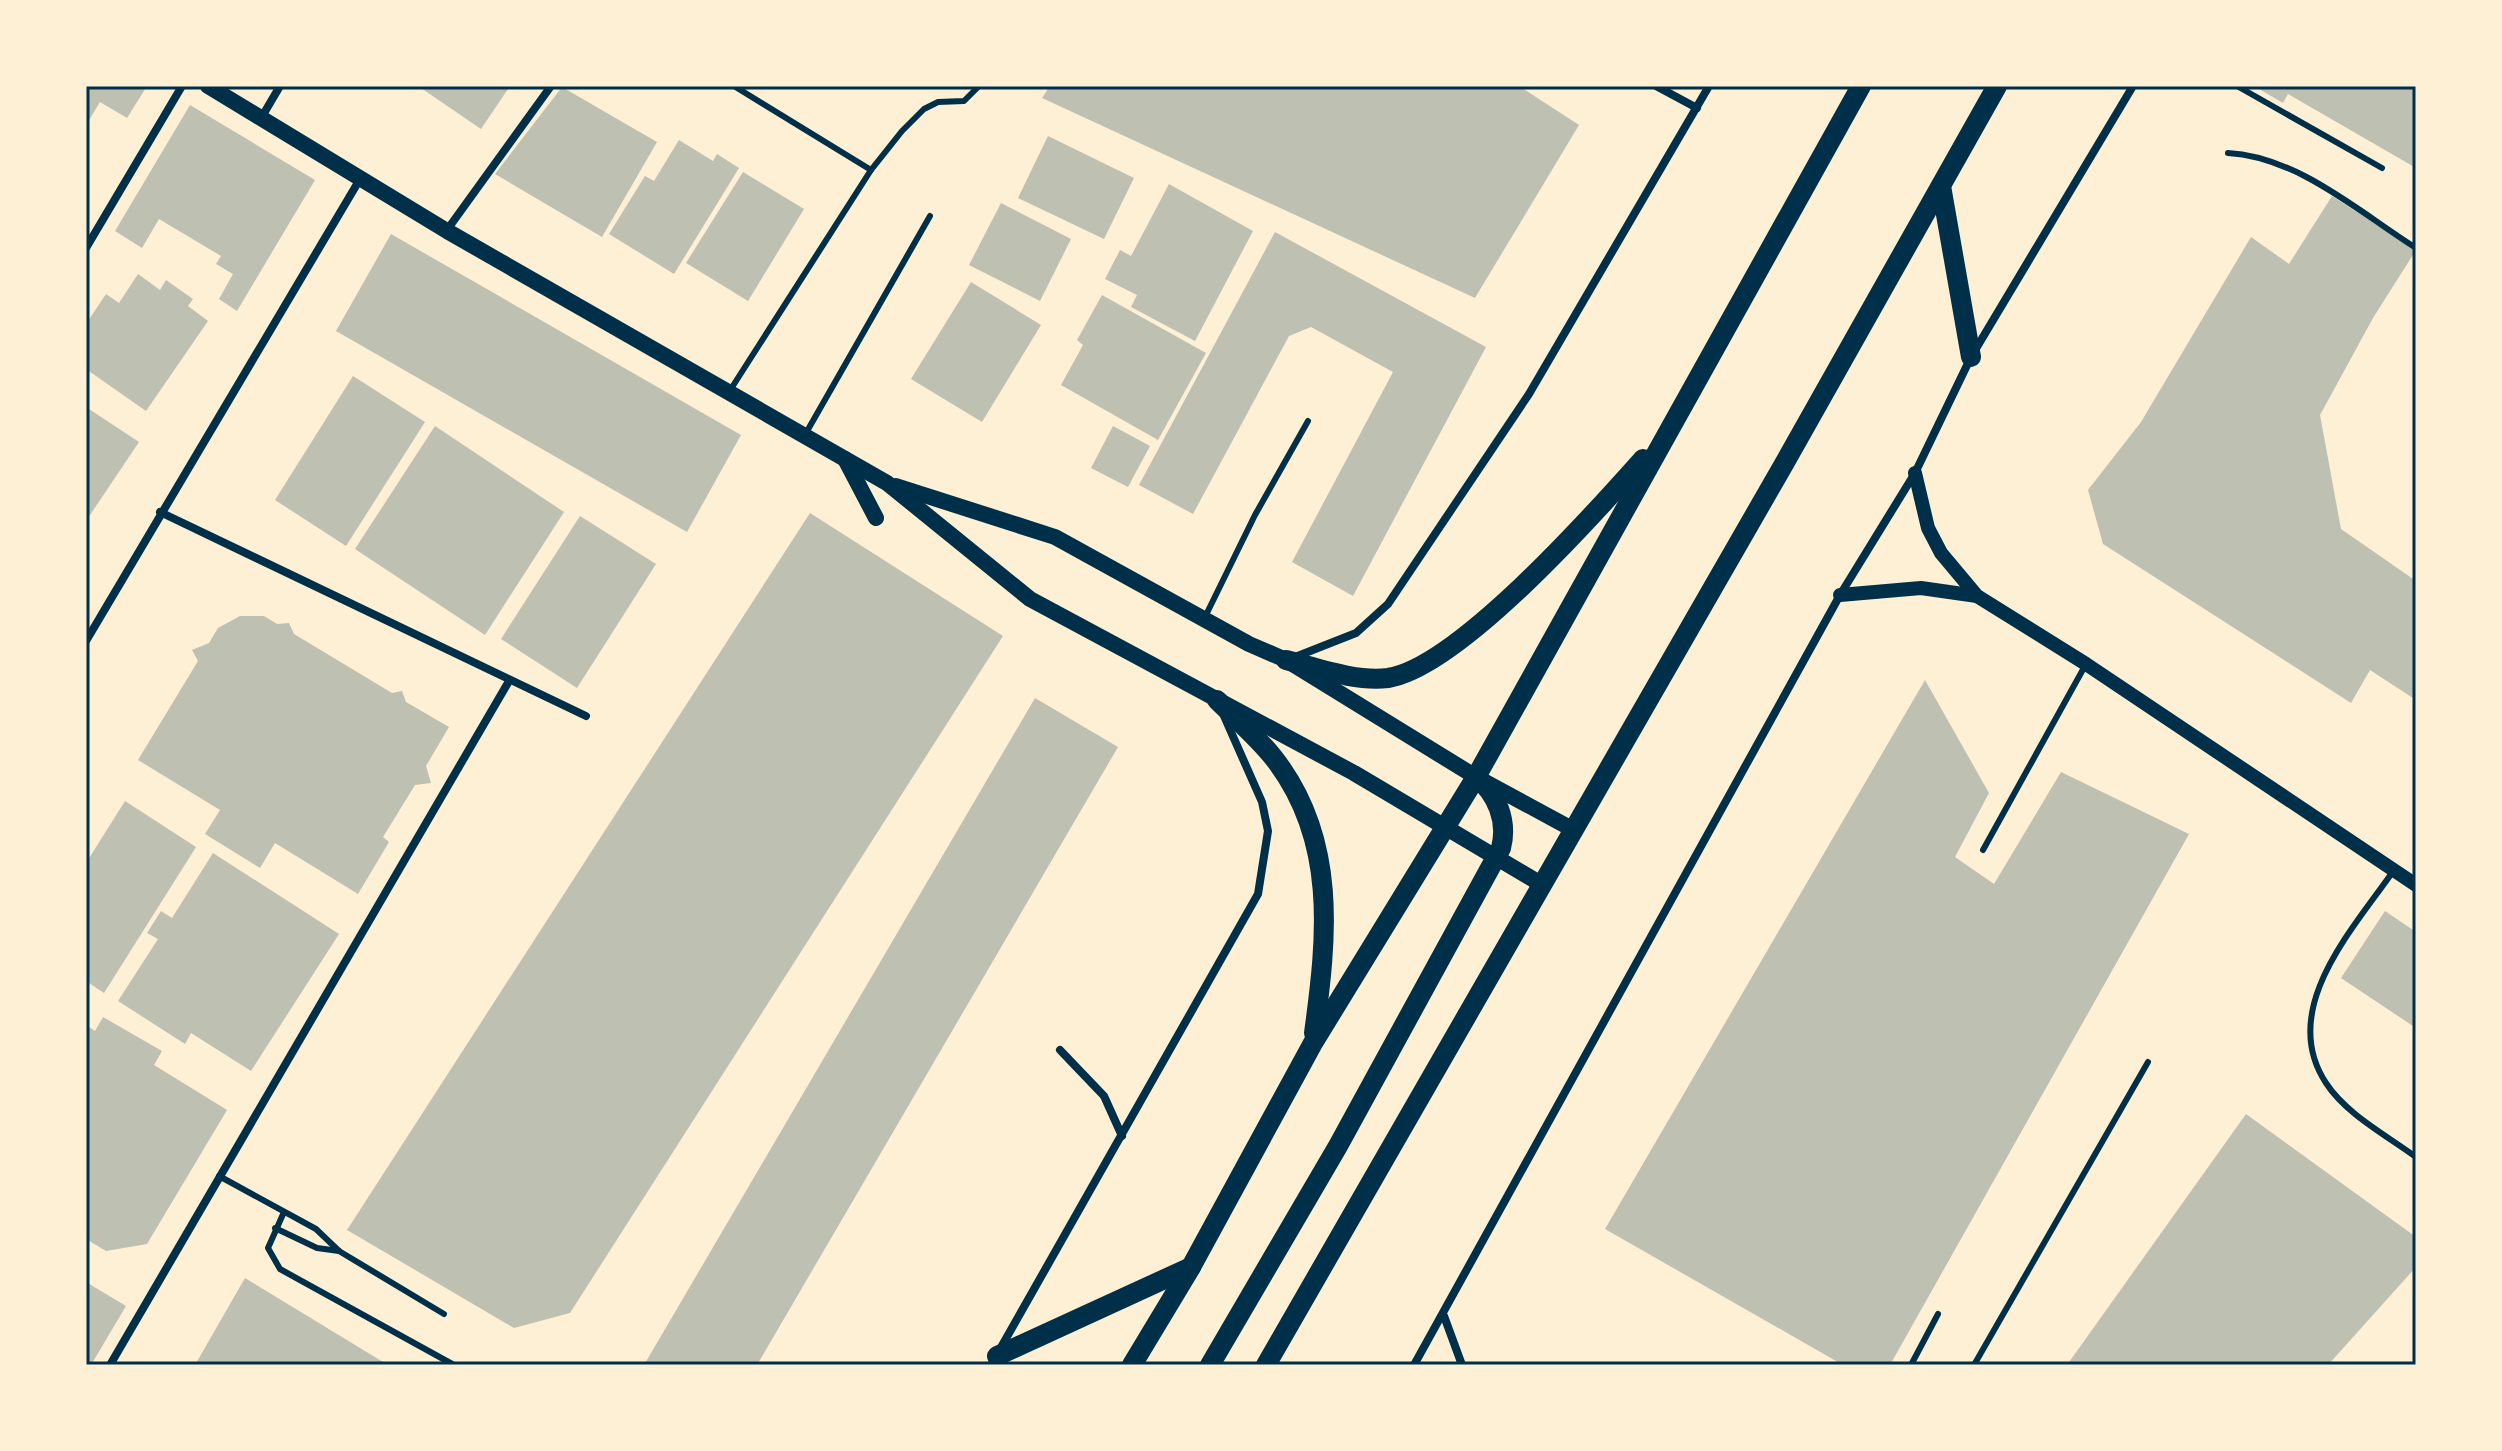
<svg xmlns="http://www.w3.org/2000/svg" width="2502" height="1451" viewBox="0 0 2502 1451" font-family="Quicksand,sans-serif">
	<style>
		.building { fill: #bec0b2 }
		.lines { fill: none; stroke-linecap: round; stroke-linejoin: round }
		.service { stroke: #003049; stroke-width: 6 }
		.minor { stroke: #003049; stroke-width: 8 }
		.tertiary { stroke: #003049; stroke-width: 14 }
		.secondary { stroke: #003049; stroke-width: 16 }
		.primary { stroke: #003049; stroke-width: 20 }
		.neatline { fill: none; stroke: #003049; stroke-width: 3 }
	</style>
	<rect width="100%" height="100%" fill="#fdf0d5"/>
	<g class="building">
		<path d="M86 86H147L127 118 100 102 86 125Z"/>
		<path d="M418 86H510L481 129Z"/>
		<path d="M1050 86H1519L1579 125 1475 298 1042 98Z"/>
		<path d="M2254 86H2416V168L2288 94 2283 103Z"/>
		<path d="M562 87 657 142 602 237 495 174Z"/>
		<path d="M190 105 315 180 237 311 219 299 233 274 216 264 221 256 159 219 142 248 115 231Z"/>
		<path d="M1048 136 1134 178 1104 239 1018 198Z"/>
		<path d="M679 140 713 161 717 154 739 168 674 274 609 234 645 176 654 181Z"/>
		<path d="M743 172 804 209 748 301 686 263Z"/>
		<path d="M1169 184 1253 231 1195 341 1131 307 1137 295 1105 279 1120 250 1131 256Z"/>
		<path d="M2332 196 2416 250 2373 318 2320 415 2341 529 2416 581V700L2370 670 2351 703 2103 544 2088 490 2141 422 2251 237 2289 264Z"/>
		<path d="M1001 203 1071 239 1040 301 969 265Z"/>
		<path d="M1275 232 1486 347 1353 596 1292 562 1393 372 1311 327 1289 336 1193 514 1139 485Z"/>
		<path d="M391 234 741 435 687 532 336 331Z"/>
		<path d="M138 274 160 290 166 280 193 299 188 306 208 321 146 411 86 369V324L106 294 119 303Z"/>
		<path d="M971 282 1041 325 982 422 911 379Z"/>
		<path d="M1102 295 1206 353 1158 440 1061 385 1083 345 1077 340Z"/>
		<path d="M353 376 425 422 346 546 275 500Z"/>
		<path d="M86 407 139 442 86 521Z"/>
		<path d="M435 426 564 512 485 635 355 549Z"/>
		<path d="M1113 426 1150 446 1128 487 1091 468Z"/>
		<path d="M810 513 1003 636 570 1313 514 1328 347 1230Z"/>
		<path d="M580 516 656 564 577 688 501 639Z"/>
		<path d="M240 616H264L277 624 289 623 294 634 392 693 402 691 406 702 449 727 426 766 431 783 415 785 383 837 389 842 358 894 275 843 260 868 205 834 220 810 138 760 198 661 192 650 209 643 218 628Z"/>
		<path d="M1925 680 1989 793 1955 857 1994 884 2061 772 2189 834 1890 1365H1843L1605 1229Z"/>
		<path d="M1035 698 1118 747 757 1365H644Z"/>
		<path d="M125 801 196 847 104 993 86 981V863Z"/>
		<path d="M213 853 339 934 251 1071 191 1033 185 1044 118 1001 158 939 147 933 161 911 172 918Z"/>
		<path d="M2385 911 2416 932V1028L2341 978Z"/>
		<path d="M103 1017 162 1051 154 1065 227 1110 147 1244 106 1251 86 1239V1025L95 1031Z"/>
		<path d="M2246 1114 2416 1237V1267L2328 1365H2067Z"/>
		<path d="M245 1278 388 1365H195Z"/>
		<path d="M86 1282 126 1306 91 1365H86Z"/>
	</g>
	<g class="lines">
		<g class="service">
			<path d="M734 86 871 170"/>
			<path d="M2237 86 2382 168"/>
			<path d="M2228 153C2298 157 2359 212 2416 248"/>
			<path d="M729 392 871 170 902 131 924 109 938 102 964 101 979 86"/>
			<path d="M806 433 930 216"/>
			<path d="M1205 617 1255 515 1308 421"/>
			<path d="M1983 850 2086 664"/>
			<path d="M2394 870C2354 928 2277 1009 2326 1083 2346 1114 2386 1135 2416 1157"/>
			<path d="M219 1176 316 1229 339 1251 444 1314"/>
			<path d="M284 1212 268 1248 280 1269 454 1365"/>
			<path d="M275 1228 317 1248 339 1251"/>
			<path d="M1911 1365 1938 1314"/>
			<path d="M1974 1365 2148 1062"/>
		</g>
		<g class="minor">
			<path d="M1656 86 1697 108"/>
			<path d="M260 120 280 86"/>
			<path d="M447 230 551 86"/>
			<path d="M86 248 182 86"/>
			<path d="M160 512 586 716"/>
			<path d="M86 641 360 179"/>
			<path d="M1295 657 1356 633 1388 604 1529 394 1709 86"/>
			<path d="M1060 1050 1104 1096 1122 1136"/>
			<path d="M1444 1316 1462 1365"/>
			<path d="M110 1365 509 681"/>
			<path d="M991 1365 1258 894 1268 831 1262 802 1224 716"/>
			<path d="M1414 1365 1840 595 1915 473 1971 357 2133 86"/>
		</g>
		<g class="tertiary">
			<path d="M1915 473 1928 528 1941 553 1977 596 2086 664 2416 885"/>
			<path d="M1840 595 1921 588 1977 596"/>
		</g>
		<g class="secondary">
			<path d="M208 86 447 231 887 483 1030 599 1354 773 1541 884"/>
			<path d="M845 459 876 518"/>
			<path d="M896 486 1055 537 1249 644 1286 660 1476 777 1572 829"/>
		</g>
		<g class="primary">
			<path d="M1941 186 1971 357"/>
			<path d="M1286 660C1318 668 1355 682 1388 678 1458 667 1594 514 1643 459"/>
			<path d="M1217 700C1236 719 1257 737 1273 757 1338 839 1327 938 1314 1033"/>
			<path d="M997 1356 1191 1267"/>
			<path d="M1132 1365 1191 1267 1313 1043 1476 777 1861 86"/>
			<path d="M1210 1365 1338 1146 1501 848C1508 821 1497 794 1476 777"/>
			<path d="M1266 1365 1784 464 1997 86"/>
		</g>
	</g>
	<rect width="2502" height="1451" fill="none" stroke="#fdf0d5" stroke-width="176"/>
	<rect x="88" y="88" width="2326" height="1275" class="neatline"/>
</svg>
